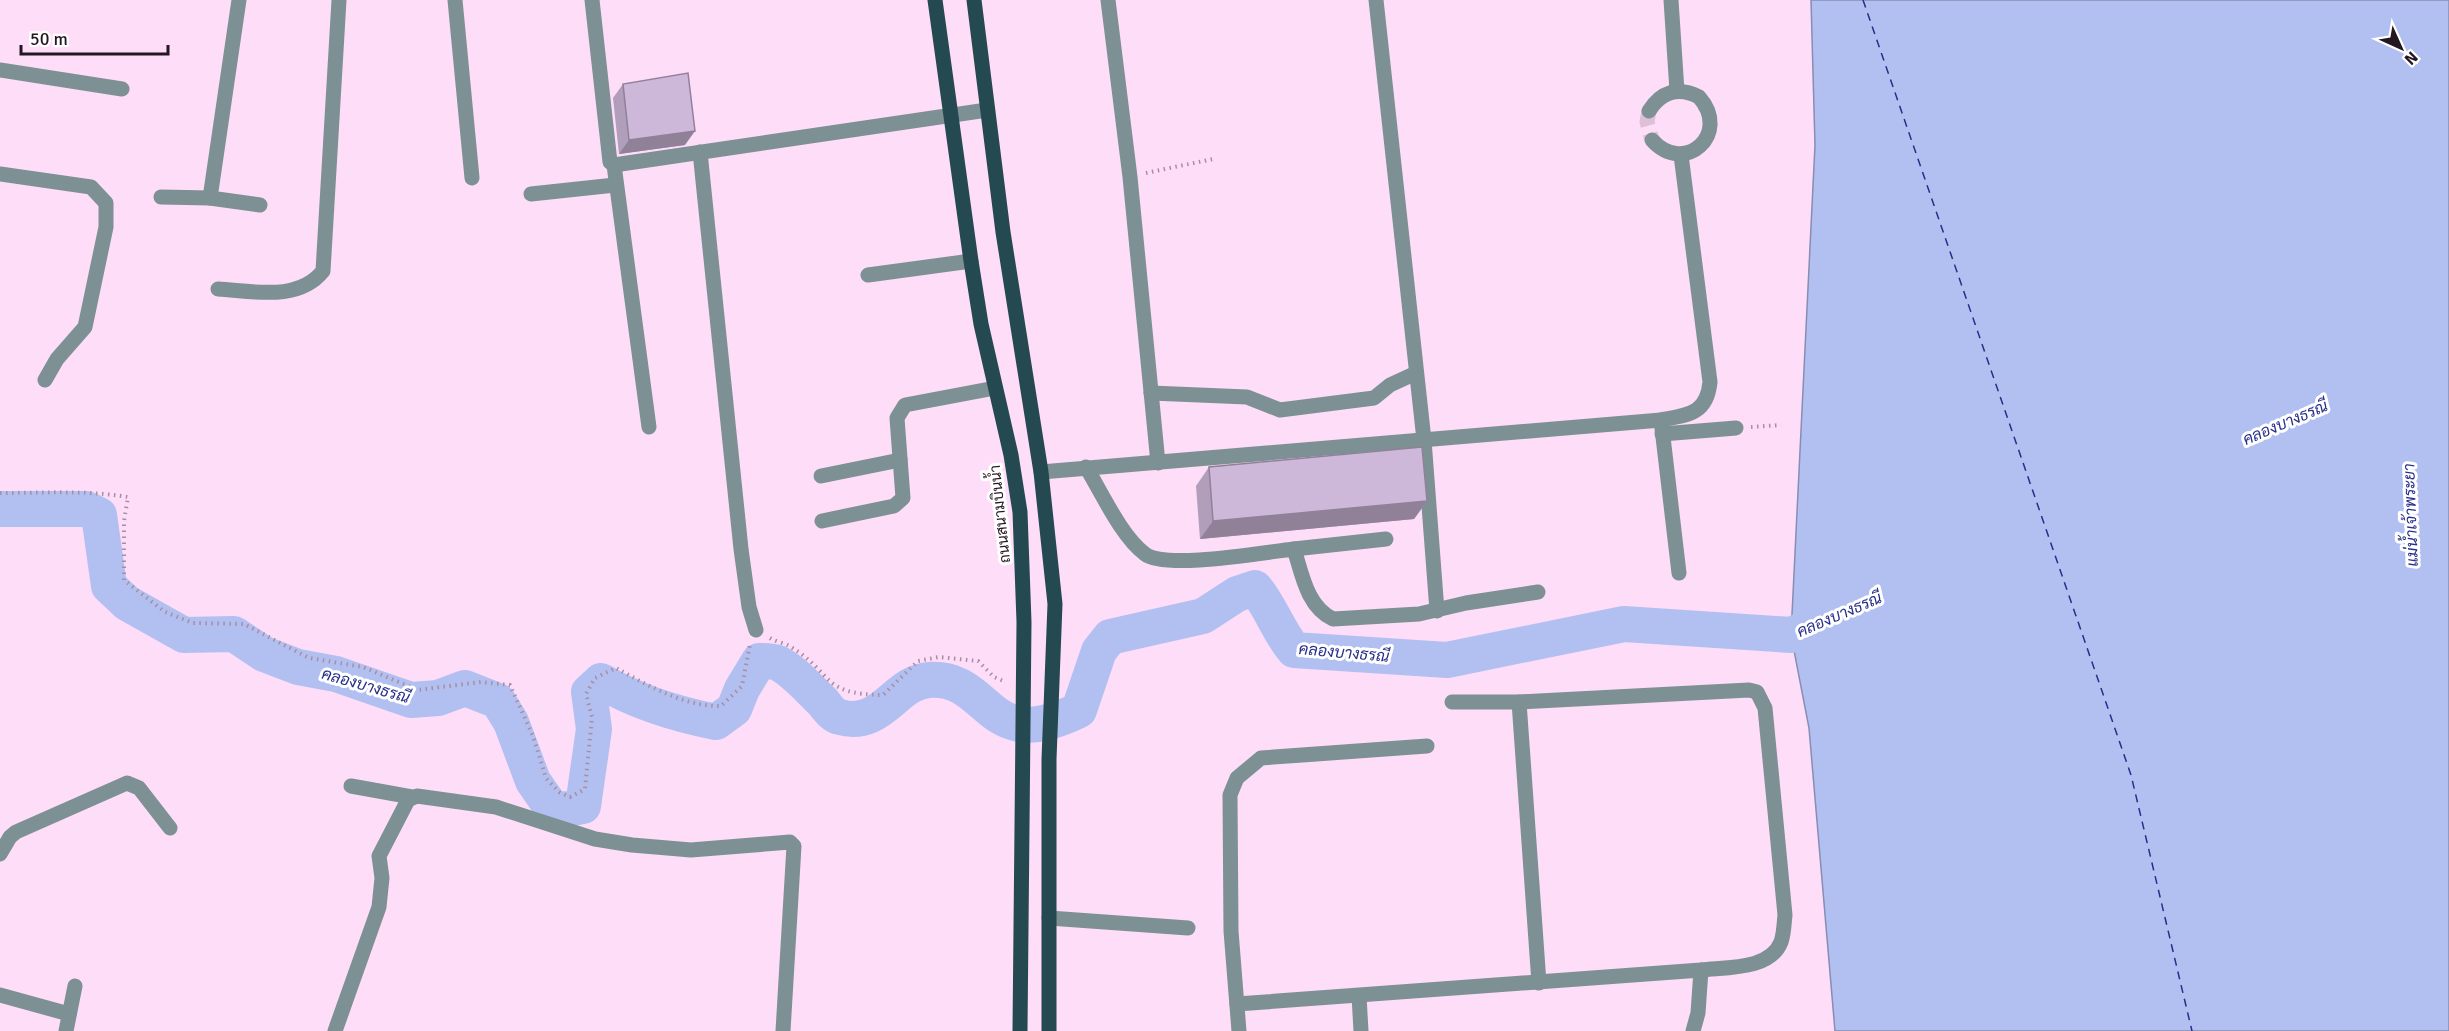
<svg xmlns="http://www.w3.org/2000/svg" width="2449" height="1031" viewBox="0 0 2449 1031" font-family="Signika,Sarabun,sans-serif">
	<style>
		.water { fill: #b2c0f1; stroke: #878db3; stroke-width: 1.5 }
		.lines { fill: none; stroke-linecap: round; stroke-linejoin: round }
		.river { stroke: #b2c0f1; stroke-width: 36 }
		.ferry { stroke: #272e89; stroke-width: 1.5; stroke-dasharray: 8 6; stroke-linecap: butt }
		.minor-tunnel { stroke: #ddbfd8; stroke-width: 15; stroke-dasharray: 15 8; stroke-linecap: butt }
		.path { stroke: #a78ea2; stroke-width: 4; stroke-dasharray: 1.5 4.5; stroke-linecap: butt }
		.minor { stroke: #7d9094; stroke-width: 15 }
		.major { stroke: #254950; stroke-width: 15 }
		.wall { fill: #b09ebb }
		.shaded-wall { fill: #908199 }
		.building { fill: #cdb8da; stroke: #908199; stroke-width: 1.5 }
		.labels { text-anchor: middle; stroke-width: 6; stroke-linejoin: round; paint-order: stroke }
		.street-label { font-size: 15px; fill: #231721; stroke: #fff }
		.water-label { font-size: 16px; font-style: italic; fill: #272e89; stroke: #fff }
	</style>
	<rect width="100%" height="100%" fill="#feddf8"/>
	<path class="water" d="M1811 0H2449V1031H1835L1809 728 1791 635 1815 145Z"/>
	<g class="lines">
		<path class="river" d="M0 509H87L99 515 109 586 127 603 184 635 234 634 264 654 298 667 336 674 411 700 438 698 465 688 498 701 511 722 533 781 551 807 564 810 583 806 594 729 589 692 601 681C636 702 676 714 716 722L734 709 742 689 759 661C765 661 773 661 778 663 794 671 810 690 823 702 827 707 833 716 840 717 882 729 895 682 929 680 993 676 984 757 1079 710L1099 651 1110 637 1203 616 1237 594 1255 588C1271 607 1278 631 1294 650L1447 660 1624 624 1791 635 1837 615"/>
		<path class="ferry" d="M1863 0 2131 775 2192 1031"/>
		<path class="minor-tunnel" d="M1649 111 1647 122 1652 140"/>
		<g class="path">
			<path d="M1146 173 1213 159"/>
			<path d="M1751 427 1781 425"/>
			<path d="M0 493C43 493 85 490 128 497L124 521V580L165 612 193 623 244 624 309 658 363 667 418 690 481 682 510 685 533 736 546 778 559 792 570 797 585 789 592 717 586 694 595 678 616 668C647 685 685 707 721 706L742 686 750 644"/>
			<path d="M770 638C776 642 785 643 791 647 835 674 819 694 883 695L918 661 939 657 978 661 994 677 1006 682"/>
		</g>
		<g class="minor">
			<path d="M239 0 210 198 260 205"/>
			<path d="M455 0 472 178"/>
			<path d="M592 0 610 162 614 165 649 427"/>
			<path d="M1108 0 1130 177 1158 463"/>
			<path d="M1376 0 1424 440 1437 611"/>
			<path d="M1671 0 1677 91"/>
			<path d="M0 70 122 89"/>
			<path d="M1649 111C1661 92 1678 86 1699 97 1732 134 1684 176 1652 140"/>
			<path d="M700 152 741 549 749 607 756 630"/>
			<path d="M614 165 987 110"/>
			<path d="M0 174 91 187 106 203V227L85 327 57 359 45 380"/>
			<path d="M531 194 615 185"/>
			<path d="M161 197 210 198"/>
			<path d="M868 275 971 261"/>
			<path d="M218 289C253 291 298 302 323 271L339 0"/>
			<path d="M1151 393 1247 397 1280 410 1374 398 1390 385 1416 373"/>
			<path d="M1661 420 1679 573"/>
			<path d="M1662 434 1736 428"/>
			<path d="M1086 467C1102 493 1121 536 1145 554 1166 570 1265 552 1294 549 1302 574 1307 607 1333 619L1419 614 1466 603 1538 592"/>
			<path d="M1041 472 1661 420C1688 415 1707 414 1710 382L1681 155"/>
			<path d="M821 476 900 460"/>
			<path d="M822 521 894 506 903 498 897 418 905 405 995 388"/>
			<path d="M1294 549 1386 539"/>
			<path d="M1519 702 1539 983"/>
			<path d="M351 786 412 797"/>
			<path d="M0 854 10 837 16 832 127 783 139 788 170 828"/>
			<path d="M1049 918 1188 928"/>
			<path d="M0 995 69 1014"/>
			<path d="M1359 996 1361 1031"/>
			<path d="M1237 1004 1701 970C1727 967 1770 970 1781 942 1784 934 1784 923 1785 915L1765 708 1757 692 1749 690 1519 702H1452"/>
			<path d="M66 1031 75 986"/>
			<path d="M335 1031 379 907 382 878 379 856 408 800 417 796 496 807 595 839 632 845 691 850 790 842 794 846 783 1031"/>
			<path d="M1239 1031 1231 931 1230 795 1237 778 1261 758 1427 746"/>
			<path d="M1693 1031 1698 1013 1701 970"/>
		</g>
		<g class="major">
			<path d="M935 0 971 261 981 324 1011 455 1020 512 1024 622 1020 1031"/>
			<path d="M974 0 1003 232 1041 472 1055 604 1049 759V1031"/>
		</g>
	</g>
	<g class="wall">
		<path d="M623 84 685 145 619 154 613 98Z"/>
		<path d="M1209 467 1427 501 1414 519 1200 539 1196 486Z"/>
	</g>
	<g class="shaded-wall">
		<path d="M695 131 685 145 619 154 629 140Z"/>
		<path d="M1427 501 1414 519 1200 539 1213 521Z"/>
	</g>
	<g class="building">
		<path d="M688 73 695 131 629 140 623 84Z"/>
		<path d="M1422 447 1427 501 1213 521 1209 467Z"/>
	</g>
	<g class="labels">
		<g class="street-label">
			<text transform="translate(1000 514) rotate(-96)" y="5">ถนนสนามบินน้ำ</text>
		</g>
		<g class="water-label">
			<text transform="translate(2285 422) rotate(-23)" y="6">คลองบางธรณี</text>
			<text transform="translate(2410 515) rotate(-92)" y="6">แม่น้ำเจ้าพระยา</text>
			<text transform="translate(1839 614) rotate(-23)" y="6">คลองบางธรณี</text>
			<text transform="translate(1344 652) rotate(5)" y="6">คลองบางธรณี</text>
			<text transform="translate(366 685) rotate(16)" y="6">คลองบางธรณี</text>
		</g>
	</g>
	<g transform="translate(2401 48) rotate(135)" stroke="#ffffff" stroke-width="4.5" paint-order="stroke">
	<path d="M0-4.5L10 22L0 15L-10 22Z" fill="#231721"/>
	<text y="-9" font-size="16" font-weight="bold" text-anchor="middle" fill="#231721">N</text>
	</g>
	<path d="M21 45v9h147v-9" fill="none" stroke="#231721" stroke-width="3"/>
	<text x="30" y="45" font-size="18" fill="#231721" stroke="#ffffff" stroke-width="4.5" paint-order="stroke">50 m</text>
</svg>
